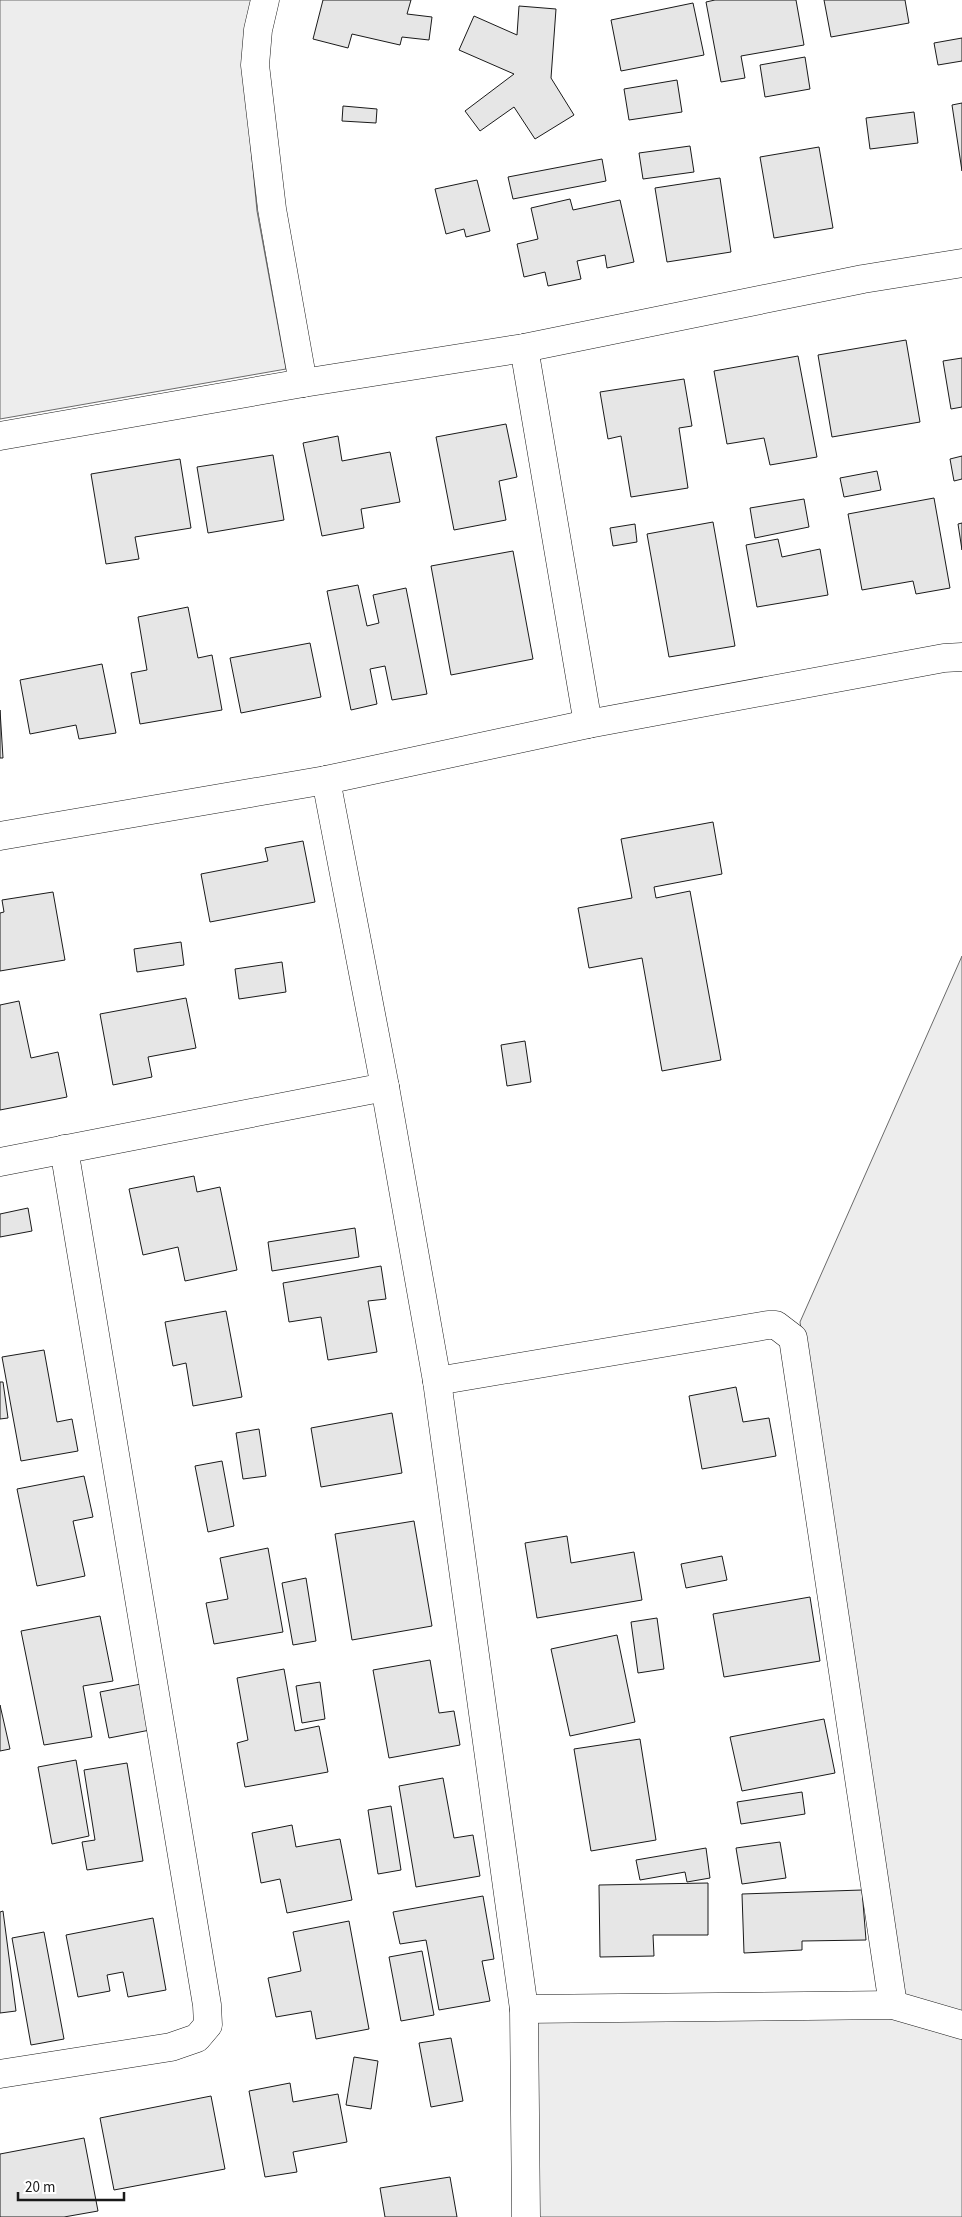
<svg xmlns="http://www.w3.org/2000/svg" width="962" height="2217" viewBox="0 0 962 2217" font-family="'Source Sans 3',sans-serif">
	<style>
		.built { fill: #ededed; stroke: #6a6a6a }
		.building { fill: #e6e6e6; stroke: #1a1a1a }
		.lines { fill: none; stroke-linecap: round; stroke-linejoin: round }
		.minor-casing { stroke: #1a1a1a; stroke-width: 29 }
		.minor { stroke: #fff; stroke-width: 28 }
	</style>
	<rect width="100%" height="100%" fill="#fff"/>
	<g class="built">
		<path d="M0 0H254L243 63 257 211 286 369 0 419Z"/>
		<path d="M962 956V2014L903 1998 800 1322Z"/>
		<path d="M893 2017 962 2037V2217H534L533 2019Z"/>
	</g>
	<g class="building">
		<path d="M323 0H411L407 14 432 17 429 40 402 37 400 45 352 34 348 48 313 39Z"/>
		<path d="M715 0H796L804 45 741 56 745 78 721 82 706 2Z"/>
		<path d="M824 0H905L909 23 831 37Z"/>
		<path d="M693 3 704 55 621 71 611 20Z"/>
		<path d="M519 6 556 9 551 78 574 115 535 139 514 107 480 131 465 111 514 74 459 50 474 16 517 35Z"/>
		<path d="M962 38V61L938 65 934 43Z"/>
		<path d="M805 57 810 89 765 97 760 65Z"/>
		<path d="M677 80 682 112 629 120 624 89Z"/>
		<path d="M962 103V171L952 105Z"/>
		<path d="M343 106 377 109 376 123 342 121Z"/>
		<path d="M914 112 918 143 870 149 866 118Z"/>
		<path d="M690 146 694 172 643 179 639 153Z"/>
		<path d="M819 147 833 228 774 238 760 157Z"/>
		<path d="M602 159 606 181 513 199 508 177Z"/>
		<path d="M720 178 731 252 667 262 655 188Z"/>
		<path d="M477 180 490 231 466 237 464 229 446 234 435 189Z"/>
		<path d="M570 199 573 210 620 200 634 262 607 268 605 255 577 261 581 279 548 286 545 272 524 277 517 244 538 239 531 208Z"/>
		<path d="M906 340 920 422 832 437 818 355Z"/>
		<path d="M798 356 817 457 770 465 764 438 727 444 714 371Z"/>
		<path d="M962 358V407L951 409 943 361Z"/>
		<path d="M684 379 692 426 679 428 688 488 631 497 621 436 608 439 600 392Z"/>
		<path d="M506 424 517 477 499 481 506 520 454 530 436 437Z"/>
		<path d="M338 436 342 461 390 452 400 502 361 509 364 528 322 536 303 443Z"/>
		<path d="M273 455 284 520 208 533 197 467Z"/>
		<path d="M962 456V479L954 481 950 459Z"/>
		<path d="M180 459 191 528 135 537 139 559 106 564 91 474Z"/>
		<path d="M877 471 881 490 844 497 840 478Z"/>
		<path d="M934 498 950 588 916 594 913 581 862 590 848 514Z"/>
		<path d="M804 499 809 527 755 538 750 508Z"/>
		<path d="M713 522 735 646 669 657 647 534Z"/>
		<path d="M962 523V550L958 524Z"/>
		<path d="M635 524 637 542 613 546 610 528Z"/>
		<path d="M778 539 782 557 820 549 828 595 757 607 746 545Z"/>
		<path d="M513 551 533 659 451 675 431 566Z"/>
		<path d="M358 585 367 626 379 623 373 595 406 588 427 694 392 700 385 666 370 669 377 704 351 710 327 591Z"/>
		<path d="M188 607 198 658 212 655 222 710 140 724 131 673 147 670 138 617Z"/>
		<path d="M310 643 321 697 241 713 230 658Z"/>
		<path d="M102 664 116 733 79 739 76 725 30 734 20 680Z"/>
		<path d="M0 710 3 758H0Z"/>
		<path d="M713 822 722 874 654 887 656 898 690 891 721 1060 662 1071 642 958 589 968 578 908 632 898 621 839Z"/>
		<path d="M303 841 315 902 210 922 201 874 268 861 265 848Z"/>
		<path d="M53 892 65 960 0 971V913L4 912 2 900Z"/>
		<path d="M181 942 184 965 137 972 134 949Z"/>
		<path d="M282 962 286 992 239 999 235 969Z"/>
		<path d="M186 998 196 1048 148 1057 152 1077 113 1085 100 1014Z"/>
		<path d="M19 1001 31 1058 58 1052 67 1097 0 1110V1005Z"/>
		<path d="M525 1041 531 1082 507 1086 501 1045Z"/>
		<path d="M194 1176 197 1192 220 1187 237 1270 185 1281 178 1247 143 1255 129 1189Z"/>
		<path d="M28 1208 32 1231 0 1237V1214Z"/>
		<path d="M355 1228 359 1257 272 1271 268 1242Z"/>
		<path d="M381 1266 386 1299 368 1301 377 1352 328 1360 321 1317 289 1322 283 1283Z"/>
		<path d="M226 1311 242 1397 193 1406 186 1363 173 1366 165 1322Z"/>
		<path d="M44 1350 57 1422 72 1419 78 1451 21 1461 2 1357Z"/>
		<path d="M0 1382H3L8 1418 0 1419Z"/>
		<path d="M736 1387 743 1422 769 1418 776 1456 702 1469 689 1396Z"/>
		<path d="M392 1413 402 1473 321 1487 311 1428Z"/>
		<path d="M259 1429 266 1476 243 1479 236 1433Z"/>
		<path d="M222 1461 234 1526 208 1532 195 1466Z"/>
		<path d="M84 1476 93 1517 73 1521 85 1576 37 1586 17 1489Z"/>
		<path d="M414 1521 432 1626 352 1640 335 1534Z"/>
		<path d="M567 1536 571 1563 634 1552 642 1600 537 1618 525 1543Z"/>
		<path d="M268 1548 283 1632 214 1644 206 1603 228 1599 220 1558Z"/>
		<path d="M722 1556 727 1580 686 1588 681 1564Z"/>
		<path d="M306 1578 316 1641 293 1645 282 1583Z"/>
		<path d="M810 1597 820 1661 724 1677 713 1614Z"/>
		<path d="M100 1616 113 1681 83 1686 92 1737 44 1745 21 1631Z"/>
		<path d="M657 1618 664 1669 638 1673 631 1622Z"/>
		<path d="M617 1635 635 1722 570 1736 551 1649Z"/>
		<path d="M430 1660 439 1713 454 1711 460 1745 389 1758 373 1670Z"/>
		<path d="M284 1669 295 1731 319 1726 328 1772 245 1787 237 1743 248 1740 237 1678Z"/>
		<path d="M320 1682 325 1719 302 1723 296 1686Z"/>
		<path d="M141 1684 150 1730 109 1738 100 1692Z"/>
		<path d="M0 1705 10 1749 0 1751Z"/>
		<path d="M824 1719 835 1773 742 1791 730 1737Z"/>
		<path d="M640 1739 656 1840 591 1851 574 1749Z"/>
		<path d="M76 1760 89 1836 52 1844 38 1767Z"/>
		<path d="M127 1763 143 1861 87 1870 82 1842 95 1840 84 1770Z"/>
		<path d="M443 1778 454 1838 473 1835 480 1876 416 1887 399 1786Z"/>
		<path d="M802 1792 805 1814 741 1824 737 1802Z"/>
		<path d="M391 1806 401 1870 378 1874 368 1810Z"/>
		<path d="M292 1825 296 1847 340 1839 352 1900 287 1913 280 1879 261 1883 252 1833Z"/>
		<path d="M780 1842 786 1878 742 1884 736 1848Z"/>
		<path d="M706 1848 710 1878 687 1882 685 1872 640 1880 636 1860Z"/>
		<path d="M708 1883V1935H653L654 1956 600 1957 599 1885Z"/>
		<path d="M862 1890 866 1940 802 1941V1950L744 1953 742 1894Z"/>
		<path d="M483 1896 494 1959 482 1961 490 2001 439 2010 426 1940 400 1944 393 1912Z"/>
		<path d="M3 1911 16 2011 0 2013V1912Z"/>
		<path d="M153 1918 166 1990 128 1997 123 1972 107 1975 110 1991 78 1997 66 1935Z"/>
		<path d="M349 1921 369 2029 316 2039 311 2011 276 2017 268 1978 301 1971 293 1932Z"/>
		<path d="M44 1932 64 2039 31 2045 12 1938Z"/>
		<path d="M422 1951 434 2015 401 2021 389 1957Z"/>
		<path d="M451 2038 463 2101 431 2107 419 2043Z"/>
		<path d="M354 2057 378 2061 371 2109 346 2105Z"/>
		<path d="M290 2083 293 2102 338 2094 347 2142 293 2152 297 2172 265 2177 249 2091Z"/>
		<path d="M211 2096 225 2169 114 2190 100 2118Z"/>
		<path d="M84 2138 98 2211 64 2217H0V2154Z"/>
		<path d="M450 2177 457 2217H385L380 2188Z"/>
	</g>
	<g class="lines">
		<g class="minor-casing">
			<g id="minor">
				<path d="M265 0 258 30 255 65 272 209 303 383"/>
				<path d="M524 348 588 724"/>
				<path d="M0 436 303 383 524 348 863 279 962 263"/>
				<path d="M0 836 326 780 588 724 944 658 962 657"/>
				<path d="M385 1087 437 1381 524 2009 526 2217"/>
				<path d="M0 1162 385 1087 326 780"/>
				<path d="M437 1381 768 1325H776L793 1338 893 2005"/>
				<path d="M524 2009 893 2005 962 2025"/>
				<path d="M0 2074 171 2047 197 2038 208 2025 207 2005 64 1149"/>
			</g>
		</g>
		<use href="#minor" class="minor"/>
	</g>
	<path d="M18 2192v8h106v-8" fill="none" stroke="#1a1a1a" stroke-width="2.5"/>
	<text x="25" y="2192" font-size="15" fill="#1a1a1a" stroke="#ffffff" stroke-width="4" paint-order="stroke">20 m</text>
</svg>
